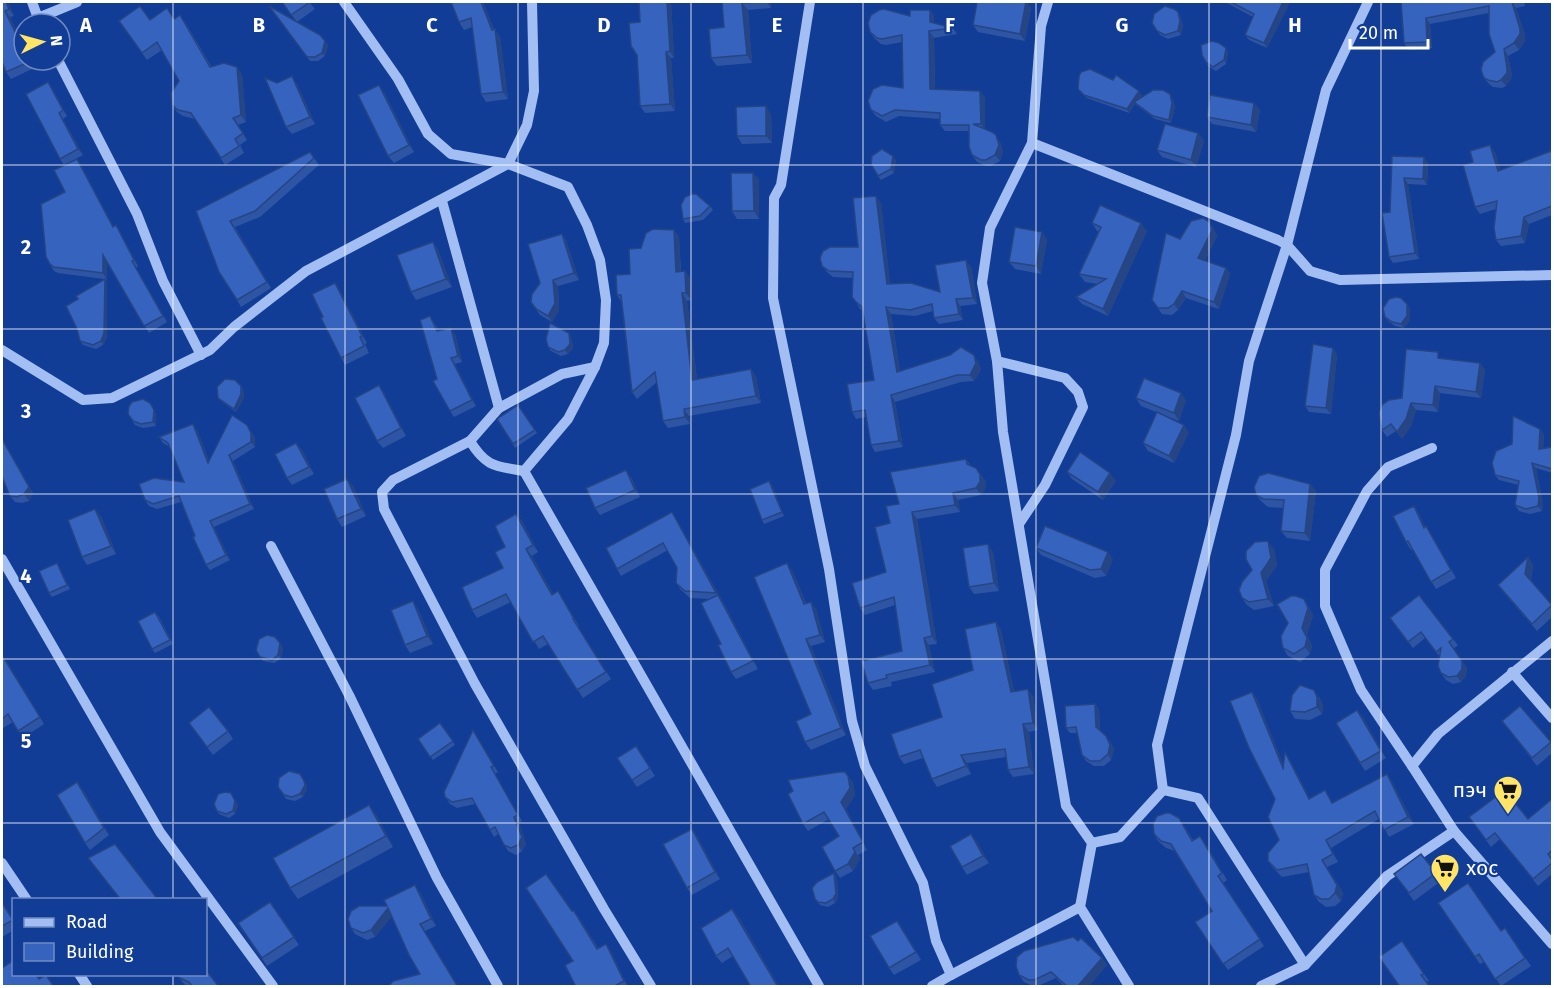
<svg xmlns="http://www.w3.org/2000/svg" width="1554" height="988" viewBox="0 0 1554 988" font-family="'Fira Sans',sans-serif">
	<style>
		.lines { fill: none; stroke-linecap: round; stroke-linejoin: round }
		.minor { stroke: #a2bef3; stroke-width: 10 }
		.wall { fill: #2e55a3 }
		.shaded-wall { fill: #254584 }
		.building { fill: #3563bd; stroke: #254584; stroke-width: 1.5 }
		.grid { fill: none; stroke: #fff; stroke-width: 1.5; stroke-opacity: 0.55 }
		.labels { text-anchor: middle; stroke-width: 4.5; stroke-linejoin: round; paint-order: stroke }
		.poi-label { font-size: 21px; fill: #fff; stroke: #113d97; text-anchor: end }
		.grid-label { font-size: 20px; text-anchor: middle; font-weight: bold; fill: #fff; stroke: #113d97; stroke-width: 4.5; stroke-linejoin: round; paint-order: stroke }
	</style>
	<rect width="100%" height="100%" fill="#113d97"/>
	<g class="lines">
		<g class="minor">
			<path d="M32 2 38 18 77 2"/>
			<path d="M344 2 398 79 428 134 451 154 508 164 568 187 587 225 600 260 606 300 604 343 595 367 568 419 524 471 819 986"/>
			<path d="M810 2 781 185 774 198 773 298 829 569 852 721 865 766 923 883 936 941 951 975 932 986"/>
			<path d="M1048 2 1041 26 1032 143 990 228 982 283 997 361 1003 432 1066 806 1092 843 1080 907 1129 986"/>
			<path d="M58 60 137 214 163 281 201 355"/>
			<path d="M1032 143 1278 240 1287 245 1310 271 1340 280 1552 275"/>
			<path d="M442 201 499 408"/>
			<path d="M2 350 83 400 112 398 210 350 234 327 306 271 508 164 527 125 534 91 532 2"/>
			<path d="M997 361 1065 378 1078 392 1083 407 1045 485 1019 524"/>
			<path d="M595 367 562 374 499 408 470 441 393 480 382 492 384 509 475 684 604 909 651 986"/>
			<path d="M470 441C486 467 495 466 524 471"/>
			<path d="M271 546 349 695 437 878 498 986"/>
			<path d="M2 559 160 832 273 986"/>
			<path d="M1512 672 1552 718"/>
			<path d="M1412 766 1361 690 1325 606V570L1367 491 1388 467 1432 448"/>
			<path d="M1163 790 1198 798 1305 965"/>
			<path d="M1454 831 1552 944"/>
			<path d="M1092 843 1120 837 1163 790 1157 745 1236 435 1249 361 1287 245 1326 90 1368 2"/>
			<path d="M2 863 27 900"/>
			<path d="M79 974 87 986"/>
			<path d="M951 975 1080 907"/>
			<path d="M1261 986 1305 965 1387 876 1454 831 1412 766 1438 734 1552 641"/>
		</g>
	</g>
	<g class="wall">
		<path d="M2 2H8L14 16 10 17 24 48V60H30L34 68 11 79 6 72Z"/>
		<path d="M282 2H309L315 9 297 22 328 45 325 56 318 61H310L269 6 296 21Z"/>
		<path d="M483 2 494 29 500 37 508 99 486 102 481 94 472 27 464 30 459 22Z"/>
		<path d="M639 2H671L674 58H671L675 111 645 113 640 106 637 55 640 22Z"/>
		<path d="M722 2H770L771 8 748 10 752 63 717 66 711 58 724 27Z"/>
		<path d="M1225 2H1290L1267 48 1249 40 1245 35 1253 17Z"/>
		<path d="M1401 2H1524L1525 6 1516 8 1525 35V41L1519 50 1508 56 1512 75 1511 79 1506 86 1502 88 1493 87 1489 84 1484 78 1495 52 1489 13 1430 24 1432 48 1409 50 1404 43Z"/>
		<path d="M1031 8 1025 41 978 32 973 25Z"/>
		<path d="M930 10 934 16V23L953 28 957 34 934 38 935 89 980 91 985 98V129L1000 142 1003 151 1000 161 991 166H986L977 162 972 155 969 131H945L940 125V119L899 116 886 122 876 116 871 110 903 88 902 42 886 45 881 44 874 38 870 32Z"/>
		<path d="M1178 12 1180 16 1183 25 1181 35 1168 39 1160 35 1152 23Z"/>
		<path d="M174 19 185 22 211 66 242 74 246 122 238 125 247 140 240 145 244 153 225 165 195 119 183 116 177 112 172 105 179 81 162 50 147 60 119 21Z"/>
		<path d="M1228 51 1226 64 1216 71 1208 66 1206 62Z"/>
		<path d="M277 83 297 84 315 124 292 134 286 127Z"/>
		<path d="M52 88 67 116 63 119 83 155 64 165 60 159Z"/>
		<path d="M1078 89 1142 95 1139 99 1172 98 1175 107 1171 123 1155 119 1135 104 1129 113 1087 98Z"/>
		<path d="M384 92 414 152 394 163 388 156Z"/>
		<path d="M1254 103 1260 110 1256 132 1212 124 1207 117Z"/>
		<path d="M771 114 772 143 742 144 737 136Z"/>
		<path d="M1198 133 1204 141 1196 167 1162 157 1157 150Z"/>
		<path d="M1551 151 1552 153V215L1529 224 1525 243 1501 246 1496 240V209L1480 214 1475 207 1473 162 1495 152 1500 170Z"/>
		<path d="M310 152 319 165 260 217 235 227 271 288 241 307 237 300 196 211Z"/>
		<path d="M1392 156 1428 163 1427 185 1408 184 1419 259 1393 263 1389 257Z"/>
		<path d="M77 159 81 165 113 227 116 225 120 232 138 266 136 268 167 322 149 333 107 263V280L105 279 107 283V337L103 345 96 349 83 345 80 341 78 299 104 279 58 273 54 271 50 264 65 192Z"/>
		<path d="M896 160 894 173 881 180 878 176Z"/>
		<path d="M753 173 759 180V219H737L732 211Z"/>
		<path d="M881 203 890 284 940 292 971 266 977 304 960 306 963 320 939 324 934 318 933 311 915 316 891 314 900 371 978 361 981 370 974 381 961 382 895 402 903 447 875 452 871 445 866 417 856 419 852 412 874 380 863 311 860 309 856 302 853 278 833 277 827 272 822 266 858 247Z"/>
		<path d="M710 206 713 210 703 220 685 223 683 219Z"/>
		<path d="M1210 222 1214 229 1217 236 1205 261 1226 268 1230 274 1219 309 1186 298 1178 310 1172 315 1162 314 1152 300 1180 239Z"/>
		<path d="M1092 223 1147 231 1108 316 1082 304 1076 297 1098 284 1085 282 1079 274 1099 232 1097 231Z"/>
		<path d="M674 230 679 237 681 271H685L690 278 691 300 687 301 697 379 751 369 756 377 761 403 689 416 690 424 668 428 663 421 657 382 637 399 632 392 621 301 617 295 630 274 641 248Z"/>
		<path d="M562 234 566 240 579 280 558 286 559 310 552 322 540 315 531 302Z"/>
		<path d="M1047 239 1041 274 1015 269 1009 262Z"/>
		<path d="M433 242 438 250 452 287 416 300 411 292Z"/>
		<path d="M339 289 367 343 365 344 369 353 345 365 341 358 323 317Z"/>
		<path d="M1410 308V320L1404 328 1395 326 1388 321 1385 317Z"/>
		<path d="M430 316 439 331 455 334 462 362 455 364 476 406 454 417 450 411 437 379Z"/>
		<path d="M571 337 573 348 568 354 561 356 551 351 548 347Z"/>
		<path d="M1333 348 1337 355 1331 414 1309 412 1305 406Z"/>
		<path d="M1443 359 1480 363 1485 370 1481 398 1440 393 1438 412 1416 410 1411 426 1402 439 1396 431 1387 437 1382 430 1402 398Z"/>
		<path d="M379 385 384 393 406 436 383 448 377 441Z"/>
		<path d="M241 386 243 389 244 398 236 412 221 401 218 398Z"/>
		<path d="M1136 398 1186 400 1179 421 1141 406Z"/>
		<path d="M150 403 156 414V426L143 428 135 425 128 414Z"/>
		<path d="M518 405 537 433 515 448 497 419Z"/>
		<path d="M247 425 255 438V447L233 461 254 509 214 527 230 560 210 570 206 565 181 502 157 509 149 506 145 500 184 482 170 447 163 443 159 437 197 430 209 461Z"/>
		<path d="M1540 429 1544 435 1543 449 1552 447V473L1536 468 1543 503 1542 511 1530 514 1519 511 1515 505 1519 485 1499 480 1495 475 1512 444Z"/>
		<path d="M1189 432 1174 463 1148 451 1143 443Z"/>
		<path d="M2 438 33 493 29 501 22 503 15 502 10 496 2 477Z"/>
		<path d="M296 443 302 450 314 474 292 485 287 478Z"/>
		<path d="M966 459 971 466 976 468 986 482 985 489 981 495 958 500 960 512 917 519 937 644 929 645 935 672 891 682 892 686 873 690 868 683 902 651 895 605 865 615 860 608 886 572 890 523 899 504Z"/>
		<path d="M1067 472 1116 481 1103 500 1072 479Z"/>
		<path d="M631 477 640 497 600 515 595 508Z"/>
		<path d="M1310 484 1316 491 1310 541 1287 538 1281 531 1284 508 1268 507 1262 502 1256 495Z"/>
		<path d="M772 485 784 516 764 524 762 520Z"/>
		<path d="M353 486 366 516 342 527 337 519Z"/>
		<path d="M1414 506 1419 514 1425 527 1426 526 1431 534 1456 578 1436 589 1412 549 1411 550 1406 542Z"/>
		<path d="M672 512 676 519 723 602 758 669 736 679 731 672 721 644 709 599 690 598 681 590 676 583 677 568 668 550 621 576 617 569Z"/>
		<path d="M516 514 522 521 538 552 532 556 553 594 563 599 579 626 578 627 611 679 583 698 548 644 539 649 511 602 477 618 472 610 503 568 505 547Z"/>
		<path d="M101 516 116 554 87 565 82 557Z"/>
		<path d="M1036 548 1113 559 1106 576 1095 578 1041 555Z"/>
		<path d="M1274 549 1277 565 1266 581 1274 606 1254 610 1247 605 1242 598 1252 570Z"/>
		<path d="M993 552 999 591 974 594 969 587Z"/>
		<path d="M1528 557 1533 565 1531 580 1552 605V617L1537 631 1503 592 1498 585Z"/>
		<path d="M57 563 70 589 52 597 49 593Z"/>
		<path d="M792 570 806 603 816 609 825 642 811 646 846 735 811 750 805 742 811 714Z"/>
		<path d="M1304 599 1313 615 1307 635 1312 646 1310 654 1300 662 1288 656 1283 648Z"/>
		<path d="M418 609 433 644 410 653 405 645Z"/>
		<path d="M158 615 173 644 155 653 152 649Z"/>
		<path d="M1390 618 1453 639 1458 645 1453 649 1467 668 1466 676 1461 682 1453 684 1446 680 1441 673 1440 657 1425 638 1413 648Z"/>
		<path d="M996 622 1001 630 1014 691 1033 696 1038 730 1029 732 1034 774 1013 777 1008 770 1006 757 967 763 971 774 937 787 932 779 923 758 904 764 899 757 942 717 973 670Z"/>
		<path d="M283 647 281 659 274 663 263 661 256 650Z"/>
		<path d="M2 654 44 724 23 738 13 722 3 728 2 725Z"/>
		<path d="M1252 692 1257 699 1283 764 1290 760 1310 799 1333 802 1387 774 1392 782 1414 824 1389 837 1379 819 1331 848 1338 862 1327 867 1343 893 1341 901 1335 906 1326 907 1319 902 1314 895 1309 872 1282 877 1273 868 1268 861 1279 840 1275 799Z"/>
		<path d="M1319 697 1323 705 1322 714 1310 720 1295 719 1290 711Z"/>
		<path d="M1095 704 1099 710 1100 730 1110 741 1114 750 1111 760 1104 766H1094L1086 761 1082 755 1077 733H1070L1066 728Z"/>
		<path d="M1520 706 1552 745V753L1537 766 1502 721Z"/>
		<path d="M1357 710 1386 758 1365 771 1360 763Z"/>
		<path d="M189 723 228 731 233 739 213 755Z"/>
		<path d="M440 723 455 745 433 760 418 739Z"/>
		<path d="M473 730 498 772 495 774 522 821 519 823 526 844 522 851 516 855 508 851 498 834 494 837 475 804 457 808 450 804 445 797Z"/>
		<path d="M636 746 655 776 637 787 617 758Z"/>
		<path d="M848 776 853 783 855 795 846 809 867 850 858 855 860 859 853 871 840 878 835 871 839 836 829 819 808 831 803 824Z"/>
		<path d="M307 785V789L303 797 295 801 286 799 278 787Z"/>
		<path d="M83 790 109 835 90 850 85 843Z"/>
		<path d="M1552 799V874L1538 886 1500 839 1491 847 1469 817 1528 819Z"/>
		<path d="M238 805 235 814 229 818 219 814 217 811Z"/>
		<path d="M369 805 377 816 393 847 298 899 290 888Z"/>
		<path d="M1179 818 1193 840 1200 836 1205 843 1227 880 1223 883 1264 946 1228 970 1195 922 1212 911 1175 851 1166 848 1158 841 1154 834Z"/>
		<path d="M971 834 989 863 967 875 962 867Z"/>
		<path d="M697 836 720 879 692 895 687 888Z"/>
		<path d="M1421 854 1441 881 1414 901 1394 874Z"/>
		<path d="M837 877 838 898 835 903 828 907 820 905 815 899Z"/>
		<path d="M420 892 436 926 425 931 420 974 392 916 375 937 367 940 355 934 351 928 387 906Z"/>
		<path d="M2 902 14 920V930L2 937Z"/>
		<path d="M270 902 299 945 267 966 238 923Z"/>
		<path d="M1438 903 1501 931 1505 928 1531 966 1501 986 1484 962 1480 964Z"/>
		<path d="M572 911 579 918 598 948 606 944 611 952 628 987H576L573 961Z"/>
		<path d="M738 916 779 987H751L733 956 722 963 716 956Z"/>
		<path d="M902 928 921 960 894 975 889 968Z"/>
		<path d="M1078 941 1102 958 1107 965 1088 987H1065L1056 978 1038 986H1033L1024 982 1019 975Z"/>
		<path d="M1402 941 1429 981 1426 982 1399 987Z"/>
		<path d="M206 967 208 973 219 987H187L185 985 177 975H206Z"/>
	</g>
	<g class="shaded-wall">
		<path d="M6 2H8L14 16 9 9Z"/>
		<path d="M481 2H483L495 32V29L500 37 508 99 503 92 492 30Z"/>
		<path d="M667 2H671L674 58 670 51Z"/>
		<path d="M767 2H770L771 8Z"/>
		<path d="M1026 2H1027L1031 8 1025 41 1020 34Z"/>
		<path d="M1283 2H1290L1267 48 1264 43Z"/>
		<path d="M1512 2 1516 8 1525 35V41L1519 50 1514 43Z"/>
		<path d="M742 3 748 10 752 63 747 55Z"/>
		<path d="M930 10 934 16V28L930 22Z"/>
		<path d="M5 11 10 17 24 48V51Z"/>
		<path d="M1178 12 1180 16 1183 25 1181 35 1178 31Z"/>
		<path d="M1426 18 1430 24 1432 48 1427 42Z"/>
		<path d="M929 31 934 38 935 95 930 89Z"/>
		<path d="M325 41 328 45 325 56 322 53Z"/>
		<path d="M1226 48 1228 51 1226 64 1224 60Z"/>
		<path d="M1504 49 1508 56 1512 75 1511 79 1506 86 1501 80Z"/>
		<path d="M666 52 671 58 675 111 670 104Z"/>
		<path d="M237 67 242 74 246 122 241 115Z"/>
		<path d="M292 76 297 84 315 124 310 117Z"/>
		<path d="M48 82 52 88 67 116 63 110Z"/>
		<path d="M379 85 384 92 414 152 409 145Z"/>
		<path d="M980 91 985 98V130L981 124Z"/>
		<path d="M1139 91 1142 95 1136 104 1134 102 1135 104 1129 113 1127 109Z"/>
		<path d="M1170 94 1172 98 1175 107 1171 123 1169 120Z"/>
		<path d="M1254 103 1260 110 1256 132 1251 125Z"/>
		<path d="M766 106 771 114 772 143 766 136Z"/>
		<path d="M59 113 63 119 83 155 78 149Z"/>
		<path d="M1198 133 1204 141 1196 167 1191 160Z"/>
		<path d="M996 135 1000 142 1003 151 1000 161 995 155Z"/>
		<path d="M1490 145 1495 152 1503 178 1498 171Z"/>
		<path d="M893 156 896 160 894 173 891 169Z"/>
		<path d="M1424 157 1428 163 1427 185 1423 179Z"/>
		<path d="M77 159 81 165 117 233 113 227Z"/>
		<path d="M753 173 759 180V219L754 211Z"/>
		<path d="M1404 178 1408 184 1419 259 1415 253Z"/>
		<path d="M876 196 881 203 891 290 887 284Z"/>
		<path d="M1524 217 1529 224 1525 243 1521 236Z"/>
		<path d="M1210 222 1214 229 1217 236 1203 265 1198 258Z"/>
		<path d="M1141 223 1147 231 1108 316 1103 309Z"/>
		<path d="M116 225 120 232 138 266 134 260Z"/>
		<path d="M674 230 679 237 681 279 676 272Z"/>
		<path d="M1042 232 1047 239 1041 274 1036 266Z"/>
		<path d="M562 234 566 240 579 280 574 273Z"/>
		<path d="M433 242 438 250 452 287 446 279Z"/>
		<path d="M103 255 107 262V280L103 273Z"/>
		<path d="M966 260 971 266 977 304 973 298Z"/>
		<path d="M1226 268 1230 274 1219 309 1214 302Z"/>
		<path d="M685 271 690 278 691 300 686 293Z"/>
		<path d="M105 279 107 283V337L103 345 101 341Z"/>
		<path d="M553 280 558 286 559 310 552 322 548 316Z"/>
		<path d="M335 283 339 289 367 343 362 336Z"/>
		<path d="M1182 291 1186 298 1178 310 1174 304Z"/>
		<path d="M682 293 687 301 698 387 692 380Z"/>
		<path d="M956 299 960 306 963 320 959 314Z"/>
		<path d="M1407 304 1410 308V320L1404 328 1401 324Z"/>
		<path d="M886 307 891 314 901 378 897 372Z"/>
		<path d="M451 328 455 334 462 362 458 356Z"/>
		<path d="M569 333 571 337 573 348 568 354 565 350Z"/>
		<path d="M1333 348 1337 355 1331 414 1326 408Z"/>
		<path d="M974 355 978 361 981 370 974 381 970 375Z"/>
		<path d="M451 358 455 364 476 406 472 400Z"/>
		<path d="M1480 363 1485 370 1481 398 1476 392Z"/>
		<path d="M751 369 756 377 761 403 756 396Z"/>
		<path d="M379 385 384 393 406 436 401 428Z"/>
		<path d="M241 386 243 389 244 398 236 412 234 409Z"/>
		<path d="M1435 386 1440 393 1438 412 1433 405Z"/>
		<path d="M1181 393 1186 400 1179 421 1174 413Z"/>
		<path d="M891 395 895 402 903 447 899 441Z"/>
		<path d="M150 403 156 414V426L153 422Z"/>
		<path d="M1411 403 1416 410 1411 426 1402 439 1397 432Z"/>
		<path d="M684 409 689 416 690 424 685 417Z"/>
		<path d="M193 424 197 430 212 469 208 463Z"/>
		<path d="M247 425 255 438V447L251 442Z"/>
		<path d="M1184 425 1189 432 1174 463 1169 456Z"/>
		<path d="M1540 429 1544 435 1543 455 1539 449Z"/>
		<path d="M2 438 33 493 29 501 24 494Z"/>
		<path d="M296 443 302 450 314 474 309 467Z"/>
		<path d="M229 455 233 461 254 509 250 504Z"/>
		<path d="M1532 463 1536 468 1543 503 1542 511 1538 506Z"/>
		<path d="M626 470 631 477 640 497 635 490Z"/>
		<path d="M1110 473 1116 481 1103 500 1098 492Z"/>
		<path d="M980 474 986 482 985 489 981 495 976 488Z"/>
		<path d="M347 479 353 486 366 516 361 509Z"/>
		<path d="M769 481 772 485 784 516 782 512Z"/>
		<path d="M1310 484 1316 491 1310 541 1305 533Z"/>
		<path d="M953 493 958 500 960 512 955 505Z"/>
		<path d="M1414 506 1419 514 1429 535 1424 528Z"/>
		<path d="M95 509 101 516 116 554 111 546Z"/>
		<path d="M672 512 676 519 723 602 758 669 753 661 718 596Z"/>
		<path d="M912 512 917 519 937 644 932 636Z"/>
		<path d="M516 514 522 521 538 552 533 545Z"/>
		<path d="M210 521 214 527 230 560 226 555Z"/>
		<path d="M1268 541 1274 549 1277 565 1266 581 1274 606 1268 599 1261 573Z"/>
		<path d="M988 544 993 552 999 591 994 583Z"/>
		<path d="M526 549 532 556 558 602 552 595Z"/>
		<path d="M1108 552 1113 559 1106 576 1101 569Z"/>
		<path d="M1528 557 1533 565 1530 582 1525 574Z"/>
		<path d="M787 563 792 570 809 611 804 604Z"/>
		<path d="M1304 599 1313 615 1307 635 1312 646 1310 654 1305 647 1302 628Z"/>
		<path d="M413 601 418 609 433 644 427 636Z"/>
		<path d="M811 602 816 609 825 642 820 635Z"/>
		<path d="M996 622 1001 630 1016 699 1011 692Z"/>
		<path d="M924 638 929 645 935 672 930 665Z"/>
		<path d="M806 639 811 646 846 735 841 728Z"/>
		<path d="M280 643 283 647 281 659 278 655Z"/>
		<path d="M1462 661 1467 668 1466 676 1461 682 1457 676Z"/>
		<path d="M1028 689 1033 696 1038 730 1033 723Z"/>
		<path d="M1314 690 1323 705 1322 714 1317 707Z"/>
		<path d="M1252 692 1257 699 1288 776 1283 768Z"/>
		<path d="M1095 704 1099 710 1100 733 1096 727Z"/>
		<path d="M1357 710 1363 717 1386 758 1381 751Z"/>
		<path d="M1023 724 1029 732 1034 774 1029 767Z"/>
		<path d="M473 730 477 736 498 772 494 766Z"/>
		<path d="M1106 736 1110 741 1114 750 1111 760 1108 754Z"/>
		<path d="M1285 752 1290 760 1314 807 1309 799Z"/>
		<path d="M961 755 967 763 971 774 966 766Z"/>
		<path d="M300 774 307 785V789L303 797 300 794Z"/>
		<path d="M1387 774 1392 782 1414 824 1408 817Z"/>
		<path d="M848 776 853 783 855 795 846 809 867 850 863 842 841 802Z"/>
		<path d="M77 782 83 790 109 835 104 828Z"/>
		<path d="M231 793 238 805 235 814 233 811Z"/>
		<path d="M369 805 377 816 393 847 386 836Z"/>
		<path d="M514 817 519 823 526 844 522 851 518 845Z"/>
		<path d="M692 829 697 836 720 879 715 872Z"/>
		<path d="M971 834 977 841 989 863 983 856Z"/>
		<path d="M1326 840 1331 848 1338 862 1333 854Z"/>
		<path d="M853 848 860 859 853 871 848 864Z"/>
		<path d="M1322 860 1343 893 1341 901 1335 893Z"/>
		<path d="M834 873 837 877 838 898 835 903 833 899Z"/>
		<path d="M415 885 420 892 436 926 431 919Z"/>
		<path d="M388 908 393 915 375 937 371 930Z"/>
		<path d="M732 909 738 916 779 987H778Z"/>
		<path d="M606 944 611 952 628 987 624 981Z"/>
		<path d="M1102 958 1107 965 1088 987H1077Z"/>
	</g>
	<g class="building">
		<path d="M2 2H6L9 9 5 11 24 51V60H28L29 62 6 72 2 62Z"/>
		<path d="M282 2H310L291 15Z"/>
		<path d="M451 2H481L492 30 495 29 503 92 481 94 471 18 459 22Z"/>
		<path d="M639 2H667L670 51 666 52 670 104 640 106 637 55 631 46 629 23 640 22Z"/>
		<path d="M722 2H756L742 3 747 55 711 58 709 29 724 27Z"/>
		<path d="M977 2H1026L1020 34 973 25Z"/>
		<path d="M1231 2H1283L1264 43 1245 35 1254 14Z"/>
		<path d="M1401 2H1512L1520 29V34L1514 43 1504 49 1507 68V73L1501 80 1497 82 1488 80 1484 78 1481 70 1483 62 1495 52 1489 34V6L1426 18 1427 42 1404 43Z"/>
		<path d="M140 6 150 20 167 8 174 19 180 15 210 67 224 63 237 67 241 115 233 118 243 133 235 139 239 146 221 158 191 113 178 110 172 105 171 93 179 81 157 42 142 53 119 21Z"/>
		<path d="M269 6 320 35 325 41 322 53 315 57H307Z"/>
		<path d="M1165 6 1174 9 1178 12 1180 21 1178 31 1165 35 1157 31 1152 23 1154 14Z"/>
		<path d="M884 9 910 16V10H930V22L953 28 929 31 930 89 980 91 981 124H973L992 132 996 135 999 145 995 155 986 160H981L972 155 969 147V125H940V113L895 110 882 116 871 110 868 101 873 89 882 85 903 88 902 35 882 39 877 38 870 32 868 23 871 15 879 10Z"/>
		<path d="M1212 41 1219 43 1226 48 1224 60 1213 67 1206 62 1202 55 1201 45Z"/>
		<path d="M1090 69 1113 80 1116 75 1139 91 1127 109 1084 95 1078 89 1079 76 1081 72Z"/>
		<path d="M292 76 310 117 286 127 265 78 277 83Z"/>
		<path d="M48 82 63 110 59 113 78 149 60 159 26 94Z"/>
		<path d="M379 85 409 145 388 156 358 95Z"/>
		<path d="M1153 90H1163L1170 94 1172 103 1169 120 1153 116 1134 102Z"/>
		<path d="M1210 95 1254 103 1251 125 1207 117Z"/>
		<path d="M766 106V136H737L736 107Z"/>
		<path d="M1165 124 1198 133 1191 160 1157 150Z"/>
		<path d="M1490 145 1498 171 1551 151 1552 154V206L1524 217 1521 236 1496 240 1494 228 1497 201 1475 207 1463 165 1473 162 1470 151Z"/>
		<path d="M882 149 893 156 891 169 878 176 871 164 872 156Z"/>
		<path d="M310 152 314 158 255 211 230 221 267 282 237 300 219 272 196 211Z"/>
		<path d="M1392 156 1424 157 1423 179 1404 178 1415 253 1389 257 1382 213 1390 212Z"/>
		<path d="M77 159 113 227 116 225 134 260 132 261 163 316 144 326 103 255V273L54 267 50 264 46 257 41 204 65 192 54 170Z"/>
		<path d="M731 173H753L754 211H732Z"/>
		<path d="M692 194H696L710 206 700 216 683 219 681 205 685 197Z"/>
		<path d="M876 196 887 284 911 283 940 292 935 265 966 260 973 298 956 299 959 314 934 318 932 304 910 310 886 307 897 372 950 355 961 347 974 355 976 363 970 375H957L891 395 899 441 871 445 865 410 852 412 847 384 874 380 862 307 856 302 852 297 853 272 829 271 822 266 820 258 823 251 830 247H858L853 198Z"/>
		<path d="M1100 205 1141 223 1103 309 1076 297 1106 279 1079 274 1101 227 1092 223Z"/>
		<path d="M1203 218 1210 222 1212 230 1198 258 1226 268 1214 302 1182 291 1174 304 1168 308H1158L1152 300 1166 233 1180 239 1191 221Z"/>
		<path d="M1015 227 1042 232 1036 266 1009 262Z"/>
		<path d="M653 229 674 230 676 272 685 271 686 293H682L692 380 751 369 756 396 684 409 685 417 663 421 655 372 632 392 621 295H617L616 275 630 274 629 249 641 248 646 233Z"/>
		<path d="M562 234 574 273 553 280 555 303 548 316 536 309 531 302 532 294 540 283 528 244Z"/>
		<path d="M433 242 446 279 411 292 397 255Z"/>
		<path d="M105 279 104 333 101 341 93 345 80 341 77 329 66 306 78 299 76 296Z"/>
		<path d="M335 283 362 336 360 337 364 346 341 358 321 318 323 317 312 294Z"/>
		<path d="M1396 297 1401 298 1407 304V316L1401 324 1392 322 1385 317 1383 308 1389 299Z"/>
		<path d="M430 316 437 331 451 328 458 356 451 358 472 400 450 411 433 381 437 379 420 320Z"/>
		<path d="M550 323 569 333 570 344 565 350 558 352 548 347 546 339Z"/>
		<path d="M1313 344 1333 348 1326 408 1305 406Z"/>
		<path d="M1406 349 1438 352V358L1480 363 1476 392 1435 386 1433 405 1411 403 1406 419 1397 432 1391 424 1382 430 1379 413 1382 405 1389 400 1402 398Z"/>
		<path d="M1144 378 1181 393 1174 413 1136 398Z"/>
		<path d="M225 379 235 380 241 386V394L234 409 218 398 217 387Z"/>
		<path d="M379 385 401 428 377 441 355 398Z"/>
		<path d="M143 399 150 403 154 410 153 422 141 424 133 421 128 414 129 406 132 402Z"/>
		<path d="M518 405 535 430 513 444 497 419Z"/>
		<path d="M1157 412 1184 425 1169 456 1143 443Z"/>
		<path d="M232 415 247 425 251 433V442L229 455 250 504 210 521 226 555 206 565 193 537 195 536 179 496 153 504 145 500 139 484 154 478 184 482 168 443 159 437 193 424 208 463Z"/>
		<path d="M1513 416 1540 429 1539 449 1552 447V469L1532 463 1539 498 1538 506 1526 509 1515 505 1519 481 1495 475 1492 463 1496 451 1512 444Z"/>
		<path d="M2 439 29 487 24 494 17 497 10 496 2 477Z"/>
		<path d="M296 443 309 467 287 478 275 454Z"/>
		<path d="M1080 452 1110 473 1098 492 1067 472Z"/>
		<path d="M966 459 967 464 976 468 980 474V482L976 488 953 493 955 505 912 512 932 636 924 638 930 665 886 675 887 678 868 683 861 661 902 651 894 597 860 608 852 583 886 572 875 527 890 523 886 506 899 504 890 472Z"/>
		<path d="M626 470 635 490 595 508 586 488Z"/>
		<path d="M1268 473 1310 484 1305 533 1281 531 1284 500 1263 499 1256 495 1254 487 1259 476Z"/>
		<path d="M347 479 361 509 337 519 324 489Z"/>
		<path d="M769 481 782 512 762 520 750 489Z"/>
		<path d="M1414 506 1424 528 1426 526 1451 570 1431 582 1408 541 1406 542 1393 516Z"/>
		<path d="M95 509 111 546 82 557 68 520Z"/>
		<path d="M672 512 716 593 685 591 676 583 677 568 663 543 617 569 606 548Z"/>
		<path d="M516 514 533 545 526 549 552 595 558 591 574 619H573L606 672 577 690 543 636 533 642 506 594 472 610 462 587 503 568 495 552 505 547 495 526Z"/>
		<path d="M1045 526 1108 552 1101 569 1090 570 1036 548Z"/>
		<path d="M1268 541 1271 558 1261 573 1268 599 1249 602 1242 598 1239 590 1242 582 1252 570 1246 559V551L1255 542Z"/>
		<path d="M988 544 994 583 969 587 963 548Z"/>
		<path d="M1528 557 1525 574 1552 605 1532 624 1498 585Z"/>
		<path d="M57 563 67 585 49 593 39 571Z"/>
		<path d="M787 563 804 604 811 602 820 635 806 639 841 728 805 742 796 721 811 714 754 577Z"/>
		<path d="M718 595 753 661 731 672 718 645 721 644 701 603Z"/>
		<path d="M1419 595 1453 639 1449 642 1462 661V669L1457 676 1448 677 1441 673 1438 666 1441 648 1436 652 1421 632 1408 642 1390 618Z"/>
		<path d="M1291 596H1296L1304 599 1308 608 1302 628 1307 638 1305 647 1294 654 1283 648 1282 644 1281 636 1288 623 1277 604Z"/>
		<path d="M413 601 427 636 405 645 391 610Z"/>
		<path d="M155 612 170 640 152 649 138 621Z"/>
		<path d="M996 622 1011 692 1028 689 1033 723 1023 724 1029 767 1008 770 1005 749 961 755 966 766 932 779 920 750 899 757 891 734 942 717 932 684 973 670 965 629Z"/>
		<path d="M267 635 275 637 280 643 278 655 272 660 260 657 256 650 259 639Z"/>
		<path d="M2 655 40 717 18 731 8 714 2 719Z"/>
		<path d="M1300 685 1314 690 1317 697V707L1305 712 1290 711 1292 695Z"/>
		<path d="M1252 692 1283 768 1285 752 1309 799 1325 790 1332 803 1387 774 1408 817 1384 830 1375 811 1326 840 1333 854 1322 860 1337 885 1335 893 1329 899H1321L1314 895 1307 864 1277 870 1268 861V853L1279 840 1268 817 1275 799 1249 748 1230 701Z"/>
		<path d="M1095 704 1096 727 1106 736 1110 745 1108 754 1100 761H1090L1082 755 1076 727 1066 728 1065 706Z"/>
		<path d="M1520 706 1551 742 1532 758 1502 721Z"/>
		<path d="M209 707 228 731 207 747 189 723Z"/>
		<path d="M1357 710 1381 751 1360 763 1336 723Z"/>
		<path d="M440 723 453 741 430 757 418 739Z"/>
		<path d="M473 730 494 766 491 767 518 815 514 817 522 837 518 845 511 848 504 845 495 827 490 830 472 798 452 802 445 797 444 792Z"/>
		<path d="M636 746 650 768 632 780 617 758Z"/>
		<path d="M289 771 300 774 304 781 305 785 300 794 292 797 284 795 278 787 279 778Z"/>
		<path d="M839 772H845L848 776 850 788 841 802 863 842 853 848 855 852 848 864 835 871 822 847 839 836 824 812 803 824 788 794 793 791 788 780Z"/>
		<path d="M77 782 104 828 85 843 57 795Z"/>
		<path d="M1505 790 1528 819 1552 799V850L1548 854 1552 860V863L1533 879 1495 833 1486 840 1469 817Z"/>
		<path d="M225 792 231 793 235 801 233 811 226 814 217 811 214 804 218 794Z"/>
		<path d="M369 805 386 836 290 888 273 858Z"/>
		<path d="M1166 813H1170L1179 818 1192 841 1200 836 1222 873 1218 876 1260 939 1223 964 1195 922 1212 911 1171 844 1161 841 1154 834 1153 824 1157 816Z"/>
		<path d="M692 829 715 872 687 888 663 844Z"/>
		<path d="M971 834 983 856 962 867 950 846Z"/>
		<path d="M115 844 156 897 154 898 156 900H121L88 858Z"/>
		<path d="M1421 854 1436 873 1409 893 1394 874Z"/>
		<path d="M834 873 836 894 833 899 826 903 818 902 815 899 812 888 817 882Z"/>
		<path d="M546 874 572 911H574L597 949 606 944 624 981 613 987H576L565 965 573 961 526 888Z"/>
		<path d="M1468 883 1501 931 1505 928 1525 958 1495 979 1479 954 1475 957 1438 903Z"/>
		<path d="M415 885 431 919 420 924 458 987H388L393 981 420 974 409 955 388 908 371 930 363 933 351 928 348 919 351 911 359 906H387L384 900Z"/>
		<path d="M270 902 294 937 262 958 238 923Z"/>
		<path d="M2 903 13 920 2 926Z"/>
		<path d="M732 909 778 987H751L728 948 716 956 701 928Z"/>
		<path d="M897 921 916 952 889 968 870 936Z"/>
		<path d="M1073 937 1078 941 1081 938 1102 958 1077 987H1068L1051 972 1034 980H1029L1019 975 1016 966 1017 957 1024 951Z"/>
		<path d="M1402 941 1424 974 1421 975 1430 987H1400L1379 957Z"/>
		<path d="M14 960V975H36L39 979 46 975 54 987H2V968Z"/>
		<path d="M206 970 219 987H193L189 982 180 978 177 975H206Z"/>
	</g>
	<path class="grid" d="M173 2V900M345 2V986M518 2V986M691 2V986M863 2V986M1036 2V986M1209 2V986M1381 2V986M2 165H1552M2 329H1552M2 494H1552M2 659H1552M2 823H1552M173 974V986"/>
	<defs>
		<g id="supermarket-pin" transform="scale(1.5)"><path d="M0 17L-7.5 6A9.5 9.5 0 1 1 7.5 6Z" fill="#ffe465" stroke="#113d97"/><path d="M-6-5.5h2.5l.6 2H6L4.5 2H-2.5L-4.4-4H-6ZM-1.5 3.2a1.3 1.3 0 1 0 .1 0ZM3 3.2a1.3 1.3 0 1 0 .1 0Z" fill="#111"/></g>
	</defs>
	<g fill-rule="evenodd">
		<use href="#supermarket-pin" x="1508" y="790"/>
		<use href="#supermarket-pin" x="1445" y="868"/>
	</g>
	<g class="labels">
		<g class="poi-label">
			<text x="1487" y="797">пэч</text>
			<text x="1466" y="875" text-anchor="start">хос</text>
		</g>
	</g>
	<g class="grid-label">
		<text x="86" y="32">A</text>
		<text x="259" y="32">B</text>
		<text x="432" y="32">C</text>
		<text x="604" y="32">D</text>
		<text x="777" y="32">E</text>
		<text x="950" y="32">F</text>
		<text x="1122" y="32">G</text>
		<text x="1295" y="32">H</text>
		<text x="26" y="254">2</text>
		<text x="26" y="418">3</text>
		<text x="26" y="583">4</text>
		<text x="26" y="748">5</text>
	</g>
	<rect width="1554" height="988" fill="none" stroke="#ffffff" stroke-width="6"/>
	<rect x="12" y="898" width="195" height="78" fill="#113d97" stroke="#708bc1" stroke-width="1.5"/>
	<rect x="24" y="918" width="30" height="9" fill="#a2bef3" stroke="#708bc1" stroke-width="1.5"/>
	<text x="66" y="928" font-size="18" fill="#ffffff">Road</text>
	<rect x="24" y="943" width="30" height="18" fill="#3563bd" stroke="#708bc1" stroke-width="1.5"/>
	<text x="66" y="958" font-size="18" fill="#ffffff">Building</text>
	<g transform="translate(42 42) rotate(85)"><circle r="28" fill="#113d97" stroke="#708bc1" stroke-width="1.5"/>
	<path d="M0-4.5L10 22L0 15L-10 22Z" fill="#ffe465"/>
	<text y="-9" font-size="16" font-weight="bold" text-anchor="middle" fill="#ffffff">N</text>
	</g>
	<path d="M1350 39v9h78v-9" fill="none" stroke="#ffffff" stroke-width="3"/>
	<text x="1359" y="39" font-size="18" fill="#ffffff" stroke="#113d97" stroke-width="4.5" paint-order="stroke">20 m</text>
</svg>
